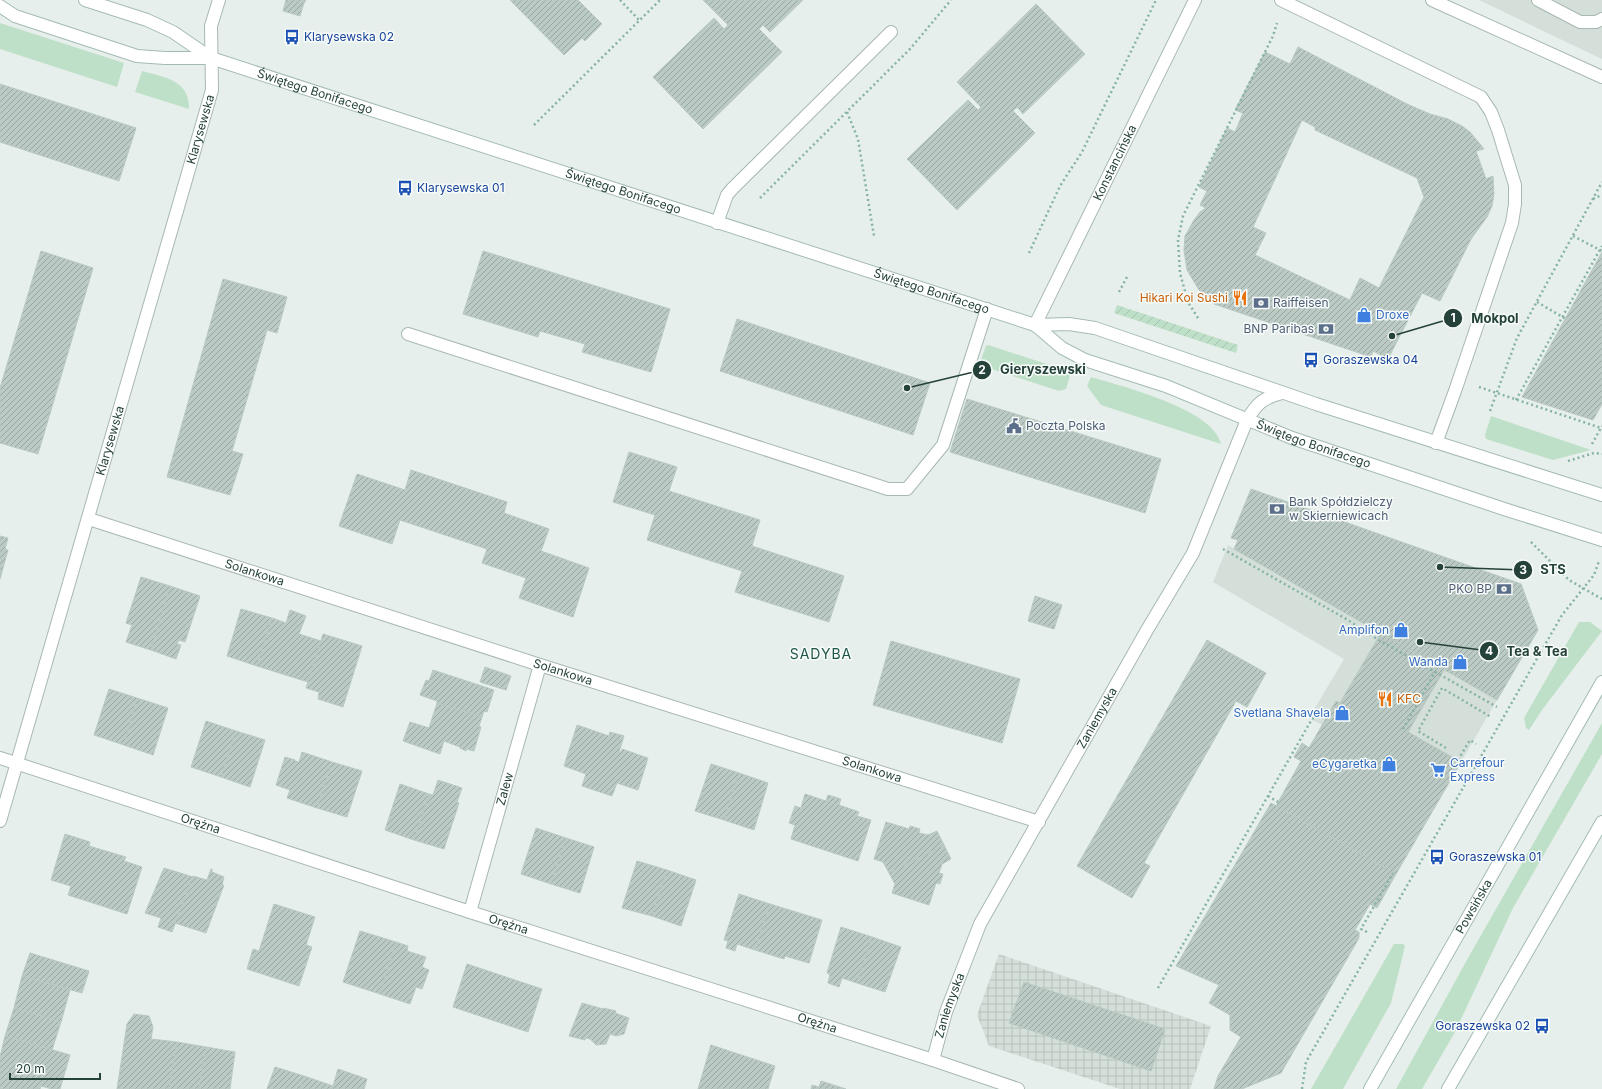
<svg xmlns="http://www.w3.org/2000/svg" width="1602" height="1089" viewBox="0 0 1602 1089" font-family="Inter,sans-serif">
	<style>
		.built { fill: #d4dfda }
		.industrial { fill: url(#industrial-grid) }
		.grass { fill: #bfe0c8 }
		.garden { fill: url(#garden-furrows) }
		.building { fill: url(#building-hatch); stroke: #b8c9c2; fill-rule: evenodd }
		.lines { fill: none; stroke-linecap: round; stroke-linejoin: round }
		.lane-casing { stroke: #a8b8b2; stroke-width: 14 }
		.street-casing { stroke: #a8b8b2; stroke-width: 14 }
		.secondary-casing { stroke: #a4bbb3; stroke-width: 14 }
		.path { stroke: #86b3a5; stroke-width: 2.5; stroke-dasharray: 2 3; stroke-linecap: butt }
		.lane { stroke: #fff; stroke-width: 12 }
		.street { stroke: #fff; stroke-width: 12 }
		.secondary { stroke: #fff; stroke-width: 12 }
		.labels { text-anchor: middle; stroke-width: 3; stroke-linejoin: round; paint-order: stroke }
		.transit-label { font-size: 12px; fill: #164399; stroke: #f7fbf9; text-anchor: start }
		.street-label { font-size: 12px; fill: #24423a; stroke: #f7fbf9 }
		.food-label { font-size: 12px; fill: #c56008; stroke: #f7fbf9; text-anchor: end }
		.service-label { font-size: 12px; fill: #4e5e75; stroke: #f7fbf9; text-anchor: start }
		.shop-label { font-size: 12px; fill: #366cbe; stroke: #f7fbf9; text-anchor: end }
		.quarter-label { font-size: 14px; letter-spacing: 1px; fill: #1f5548; stroke: #f7fbf9 }
		.leader { fill: none; stroke: #24423a; stroke-width: 1.5 }
		.callout-dot { fill: #24423a; stroke: #f7fbf9; stroke-width: 1.5 }
		.mark-label { font-size: 12px; text-anchor: middle; font-weight: bold; fill: #fff }
		.callout-label { font-size: 13px; text-anchor: middle; font-weight: bold; fill: #24423a; stroke: #f7fbf9; stroke-width: 3; stroke-linejoin: round; paint-order: stroke }
	</style>
	<defs>
		<pattern id="industrial-grid" width="8" height="8" patternUnits="userSpaceOnUse"><rect width="8" height="8" fill="#d4dfda"/><path d="M0 4h8M4 0v8" fill="none" stroke="#b6c1bc"/></pattern>
		<pattern id="garden-furrows" width="10" height="10" patternUnits="userSpaceOnUse"><rect width="10" height="10" fill="#bfe0c8"/><path d="M-1 1l2-2M0 10L10 0M9 11l2-2" fill="none" stroke="#a4c1ad"/></pattern>
		<pattern id="building-hatch" width="6" height="6" patternUnits="userSpaceOnUse"><rect width="6" height="6" fill="#bbcac4"/><path d="M-1 1l2-2M0 6l6-6M5 7l2-2" fill="none" stroke="#98a6a0"/></pattern>
	</defs>
	<rect width="100%" height="100%" fill="#e6efeb"/>
	<g class="built">
		<path d="M1479 0H1602V59L1583 50Z"/>
		<path d="M1228 545 1497 700 1396 874 1276 806 1301 761 1302 743 1309 747 1322 725 1309 718 1344 659 1213 582Z"/>
	</g>
	<path class="industrial" d="M999 954 1211 1026 1190 1089H1120L989 1046 977 1015Z"/>
	<g class="grass">
		<path d="M0 23 124 63 117 87 0 49Z"/>
		<path d="M142 71C164 77 190 80 189 109L135 92Z"/>
		<path d="M988 345 1071 372 1066 389 1059 391 979 365 986 346Z"/>
		<path d="M1091 377C1121 386 1214 409 1221 444L1101 405 1087 386Z"/>
		<path d="M1491 416 1591 450 1553 460 1486 439 1485 435Z"/>
		<path d="M1579 622H1590L1602 631 1542 710 1529 730 1526 728 1524 718Z"/>
		<path d="M1602 723V754L1513 908 1455 1032 1422 1089H1396L1468 958Z"/>
		<path d="M1394 944H1403L1405 946 1391 1003 1343 1089H1311Z"/>
	</g>
	<path class="garden" d="M1117 305 1238 345 1236 353 1114 313Z"/>
	<g class="building">
		<path d="M286 0H295L304 3 300 16 283 11Z"/>
		<path d="M295 0H306L304 3Z"/>
		<path d="M510 0H578L602 24 585 41 582 38 564 55Z"/>
		<path d="M703 0H803L770 32 763 25 759 29 782 52 703 129 653 77 714 18 724 29 728 25Z"/>
		<path d="M1036 4 1085 54 1023 114 1017 107 1013 111 1035 133 957 210 907 159 968 100 978 110 981 107 957 82Z"/>
		<path d="M1298 47 1407 104 1430 114 1448 119 1462 126 1470 132 1484 149 1476 151 1486 179 1493 176 1494 194 1492 206 1487 217 1471 239 1440 301 1422 293 1388 359 1373 351 1371 357 1214 304 1216 300 1206 295 1199 290 1187 270 1184 250 1185 236 1194 220 1200 212 1206 208 1200 205 1207 191 1199 187 1227 128 1235 132 1243 113 1235 110 1265 52 1290 64ZM1302 120 1315 127V130L1417 178 1424 197 1379 288 1360 278 1350 300 1255 255 1266 233 1253 227Z"/>
		<path d="M0 84 136 128 119 181 0 142Z"/>
		<path d="M41 251 93 268 38 454 0 443V388Z"/>
		<path d="M483 251 670 309 651 372 582 352 585 344 540 331 538 337 463 314Z"/>
		<path d="M1602 252V404L1593 420 1522 397Z"/>
		<path d="M223 279 287 297 277 333 267 330 232 451 243 454 230 495 167 477Z"/>
		<path d="M737 319 930 383 913 435 720 371Z"/>
		<path d="M967 399 1161 459 1145 513 950 452Z"/>
		<path d="M629 452 677 467 669 491 760 520 752 546 844 576 829 622 735 592 742 571 647 540 655 515 613 502Z"/>
		<path d="M411 470 507 502 504 513 549 529 541 551 589 568 573 617 519 598 526 578 482 563 487 549 400 520 392 544 339 526 357 474 405 490Z"/>
		<path d="M1251 489 1521 584 1538 630 1497 700 1234 549 1238 540 1231 538Z"/>
		<path d="M0 536 8 538 5 549 8 550 0 579Z"/>
		<path d="M141 577 170 586 151 650 126 642 132 625 126 623Z"/>
		<path d="M170 586 200 596 185 642 179 640 177 644 181 645 176 659 151 650Z"/>
		<path d="M1035 596 1062 605 1054 629 1028 621Z"/>
		<path d="M241 609 272 618 257 666 227 656Z"/>
		<path d="M290 610 306 616 299 634 321 641 308 682 257 666 272 618 286 623Z"/>
		<path d="M1381 633 1444 670 1408 732 1461 762 1396 874 1276 806 1301 761 1294 757 1302 743 1309 748 1336 701 1340 703Z"/>
		<path d="M323 634 362 646 343 707 318 699 319 692 306 688Z"/>
		<path d="M1207 640 1266 673 1247 707 1236 701 1144 863 1150 866 1132 898 1077 866Z"/>
		<path d="M891 641 1020 679 1002 743 873 705Z"/>
		<path d="M485 667 511 676 506 690 480 682Z"/>
		<path d="M433 670 494 690 487 712 484 711 482 717 437 703V701L420 695 426 680 429 681Z"/>
		<path d="M109 689 137 698 124 745 94 735Z"/>
		<path d="M137 698 168 708 153 755 124 745Z"/>
		<path d="M437 703 482 717 479 726 481 727 474 751 466 749V751L460 748V747L444 741 440 754 403 741 410 722 429 728Z"/>
		<path d="M206 721 236 731 221 777 191 767Z"/>
		<path d="M577 725 609 736 610 732 624 736 619 752H621L622 749 648 758 638 790 617 783 612 796 582 786 586 774 564 766Z"/>
		<path d="M236 731 265 740 250 787 221 777Z"/>
		<path d="M302 752 332 762 317 808 287 798 290 790 276 785 285 757 295 760V761L299 762Z"/>
		<path d="M332 762 362 771 347 817 317 808Z"/>
		<path d="M711 764 739 773 724 820 695 811Z"/>
		<path d="M739 773 768 783 754 830 724 820Z"/>
		<path d="M438 780 462 788 457 802 459 803 444 849 414 840 429 794 433 795Z"/>
		<path d="M400 784 429 794 414 840 385 830Z"/>
		<path d="M805 794 826 801 828 795 841 799 839 805 859 812 857 816 871 820 858 861 791 839 795 825 789 823 795 806 801 808Z"/>
		<path d="M1271 803 1396 874 1377 908 1370 904 1355 930 1359 932V938L1281 1073 1242 1089H1214L1218 1076 1241 1037 1230 1030V1015L1209 1003 1219 985 1176 966Z"/>
		<path d="M886 822 909 829 910 826 920 829 919 833 928 835 937 831 944 845 889 873 883 862 874 859Z"/>
		<path d="M536 828 566 838 551 884 521 874Z"/>
		<path d="M65 834 90 842 89 846 126 857 124 861 142 867 127 914 68 895 71 886 51 880Z"/>
		<path d="M566 838 594 847 580 893 551 884Z"/>
		<path d="M944 845 951 859 942 864 939 873 943 874 940 884 936 883 929 905 892 893 895 884 889 873Z"/>
		<path d="M637 861 667 870 652 916 622 908Z"/>
		<path d="M164 868 193 877 172 932 158 927 161 918 145 913Z"/>
		<path d="M211 869H212V872L224 877 222 885H224L206 933 175 923 193 876 207 880Z"/>
		<path d="M667 870 696 880 681 926 652 916Z"/>
		<path d="M739 894 770 904 755 950 737 944 735 951 726 948 728 941 724 940Z"/>
		<path d="M274 904 315 917 306 945 312 947 299 986 247 969 253 949 259 951Z"/>
		<path d="M770 904 822 920 809 963 785 956 784 959 755 950Z"/>
		<path d="M841 927 872 937 857 983 842 978 839 987 828 983 830 974 827 973Z"/>
		<path d="M360 931 396 942 380 994 343 982Z"/>
		<path d="M872 937 901 947 885 992 857 983Z"/>
		<path d="M396 942 408 946 407 951 426 957 422 967 429 970 422 989 416 987 410 1004 380 994Z"/>
		<path d="M30 953 89 971 82 993 22 976Z"/>
		<path d="M467 964 542 989 528 1032 453 1007Z"/>
		<path d="M22 976 70 990 61 1022 14 1008Z"/>
		<path d="M1024 982 1165 1029 1151 1071 1009 1023Z"/>
		<path d="M582 1003 603 1009V1008L616 1011 615 1013 629 1018 624 1034 616 1036 610 1034 606 1044 596 1045 590 1039 586 1038 585 1040 569 1036Z"/>
		<path d="M14 1008 61 1022 52 1050 5 1036Z"/>
		<path d="M134 1014 149 1016 153 1027 151 1039 177 1042 169 1089H117L127 1024Z"/>
		<path d="M5 1036 70 1055 60 1089H52L41 1086 40 1089H0V1057Z"/>
		<path d="M177 1042 206 1047 199 1089H169Z"/>
		<path d="M711 1045 775 1066 768 1089H698Z"/>
		<path d="M206 1047 235 1052 230 1089H199Z"/>
		<path d="M275 1067 304 1076 300 1089H267Z"/>
		<path d="M338 1069 367 1079 364 1089H332Z"/>
		<path d="M304 1076 333 1086 332 1089H300Z"/>
		<path d="M821 1081 846 1089H811L812 1085 819 1087Z"/>
	</g>
	<g class="lines">
		<g class="lane-casing">
			<g id="lane">
				<path d="M1281 0 1481 97 1491 112 1498 130 1515 185V204L1512 223 1455 391 1436 443"/>
				<path d="M1432 0 1602 77"/>
				<path d="M1538 0 1580 22H1596L1602 19"/>
				<path d="M717 223 727 195 732 189 891 32"/>
				<path d="M408 334 888 489H907L943 445 987 309"/>
			</g>
		</g>
		<g class="street-casing">
			<g id="street">
				<path id="s1" d="M1035 325 1195 0"/>
				<path id="s2" d="M89 519 540 665 1039 822"/>
				<path id="s3" d="M0 758 470 912 933 1060 1018 1089"/>
				<path id="s4" d="M0 821 212 90 211 26 219 0"/>
				<path id="s5" d="M470 912 540 665"/>
				<path id="s6" d="M933 1060 946 1012 980 924 1147 630 1193 553 1247 420C1257 403 1263 398 1282 393"/>
			</g>
		</g>
		<g class="secondary-casing">
			<g id="secondary">
				<path id="s7" d="M85 0 147 20 173 32 211 58 1035 325 1069 324 1095 328 1316 404 1602 495"/>
				<path d="M0 6 15 16 137 56 165 58H211"/>
				<path id="s8" d="M1035 325 1062 348 1085 360 1166 386 1292 438 1504 509 1602 540"/>
				<path id="s9" d="M1370 1089 1602 682"/>
				<path d="M1448 1089 1602 822"/>
			</g>
		</g>
		<g class="path">
			<path d="M620 0 640 21"/>
			<path d="M847 112 858 139 874 236"/>
			<path d="M534 125 660 0"/>
			<path d="M760 198 910 49 951 0"/>
			<path d="M1593 199 1602 195"/>
			<path d="M1573 236 1602 251"/>
			<path d="M1029 253 1060 186 1082 152 1156 0"/>
			<path d="M1119 292 1128 275"/>
			<path d="M1537 302 1566 319"/>
			<path d="M1198 318 1188 302 1180 273 1178 240 1183 216 1273 36 1277 23"/>
			<path d="M1479 387 1601 428 1602 429"/>
			<path d="M1516 400 1602 246"/>
			<path d="M1490 411 1517 338 1602 182"/>
			<path d="M1592 444 1602 426"/>
			<path d="M1568 461 1594 453 1602 454"/>
			<path d="M1531 542 1569 580 1602 599"/>
			<path d="M1223 549 1348 620 1377 639 1497 707"/>
			<path d="M1403 729 1435 672"/>
			<path d="M1446 748 1418 731 1442 688 1491 717"/>
			<path d="M1458 760 1470 740 1476 744"/>
			<path d="M1268 796 1278 802"/>
			<path d="M1367 932 1361 929 1393 873"/>
			<path d="M1158 988 1312 719 1323 713"/>
			<path d="M1302 1089 1306 1062 1562 615 1594 575 1599 561"/>
		</g>
		<use href="#lane" class="lane"/>
		<use href="#street" class="street"/>
		<use href="#secondary" class="secondary"/>
	</g>
	<defs>
		<g id="bus-bare" transform="scale(1.2)"><path d="M-5-6H5V4H4V6H2V4H-2V6H-4V4H-5ZM-3.5-4V0h7V-4ZM-3.5 1.2v1.5H-2V1.2ZM2 1.2v1.5H3.5V1.2Z" fill="#1a4fb4" stroke="#f7fbf9" stroke-width="2.5" paint-order="stroke"/></g>
		<g id="restaurant-bare" transform="scale(1.2)"><path d="M-5-6h1v4h1v-4h1v4h1v-4h1v5L-1.5 .5V6h-2V.5L-5-1ZM5-6V6H3V1.5H1.5Q1.5-4 5-6Z" fill="#e8710a" stroke="#f7fbf9" stroke-width="2.5" paint-order="stroke"/></g>
		<g id="bank-bare" transform="scale(1.2)"><path d="M-6-4H6V4H-6ZM0-2.3a2.3 2.3 0 1 0 0 4.6a2.3 2.3 0 1 0 0-4.6Z" fill="#5c6f8a" stroke="#f7fbf9" stroke-width="2.5" paint-order="stroke"/></g>
		<g id="shop-bare" transform="scale(1.2)"><path d="M-5-2.5h2.3a2.7 3.5 0 0 1 5.4 0H5L5.5 6h-11ZM-1.5-2.5h3a1.5 2.3 0 0 0-3 0Z" fill="#3f7fe0" stroke="#f7fbf9" stroke-width="2.5" paint-order="stroke"/></g>
		<g id="civic-bare" transform="scale(1.2)"><path d="M-.6-6.5H3V-4.5H.6V-3L4-1V1h2V6H-6V1h2V-1L-.6-3ZM-1.2 2.5V6h2.4V2.5Z" fill="#5c6f8a" stroke="#f7fbf9" stroke-width="2.5" paint-order="stroke"/></g>
		<g id="supermarket-bare" transform="scale(1.2)"><path d="M-6-5.5h2.5l.6 2H6L4.5 2H-2.5L-4.4-4H-6ZM-1.5 3.2a1.3 1.3 0 1 0 .1 0ZM3 3.2a1.3 1.3 0 1 0 .1 0Z" fill="#3f7fe0" stroke="#f7fbf9" stroke-width="2.5" paint-order="stroke"/></g>
	</defs>
	<g fill-rule="evenodd">
		<use href="#bus-bare" x="292" y="37"/>
		<use href="#bus-bare" x="405" y="188"/>
		<use href="#restaurant-bare" x="1240" y="298"/>
		<use href="#bank-bare" x="1261" y="303"/>
		<use href="#shop-bare" x="1364" y="315"/>
		<use href="#bank-bare" x="1326" y="329"/>
		<use href="#bus-bare" x="1311" y="360"/>
		<use href="#civic-bare" x="1014" y="426"/>
		<use href="#bank-bare" x="1277" y="509"/>
		<use href="#bank-bare" x="1504" y="589"/>
		<use href="#shop-bare" x="1401" y="630"/>
		<use href="#shop-bare" x="1460" y="662"/>
		<use href="#restaurant-bare" x="1385" y="699"/>
		<use href="#shop-bare" x="1342" y="713"/>
		<use href="#shop-bare" x="1389" y="764"/>
		<use href="#supermarket-bare" x="1438" y="770"/>
		<use href="#bus-bare" x="1437" y="857"/>
		<use href="#bus-bare" x="1542" y="1026"/>
	</g>
	<g class="labels">
		<g class="transit-label">
			<text x="304" y="41">Klarysewska 02</text>
			<text x="417" y="192">Klarysewska 01</text>
			<text x="1323" y="364">Goraszewska 04</text>
			<text x="1449" y="861">Goraszewska 01</text>
			<text x="1530" y="1030" text-anchor="end">Goraszewska 02</text>
		</g>
		<g class="street-label">
			<text dy="4" stroke="none"><textPath href="#s7" startOffset="249">Świętego Bonifacego</textPath></text>
			<text dy="4" stroke="none"><textPath href="#s4" startOffset="720">Klarysewska</textPath></text>
			<text dy="4" stroke="none"><textPath href="#s1" startOffset="181">Konstancińska</textPath></text>
			<text dy="4" stroke="none"><textPath href="#s7" startOffset="573">Świętego Bonifacego</textPath></text>
			<text dy="4" stroke="none"><textPath href="#s7" startOffset="897">Świętego Bonifacego</textPath></text>
			<text dy="4" stroke="none"><textPath href="#s4" startOffset="396">Klarysewska</textPath></text>
			<text dy="4" stroke="none"><textPath href="#s8" startOffset="305">Świętego Bonifacego</textPath></text>
			<text dy="4" stroke="none"><textPath href="#s2" startOffset="174">Solankowa</textPath></text>
			<text dy="4" stroke="none"><textPath href="#s2" startOffset="498">Solankowa</textPath></text>
			<text dy="4" stroke="none"><textPath href="#s6" startOffset="381">Zaniemyska</textPath></text>
			<text dy="4" stroke="none"><textPath href="#s2" startOffset="822">Solankowa</textPath></text>
			<text dy="4" stroke="none"><textPath href="#s5" startOffset="128">Zalew</textPath></text>
			<text dy="4" stroke="none"><textPath href="#s3" startOffset="211">Orężna</textPath></text>
			<text dy="4" stroke="none"><textPath href="#s9" startOffset="210">Powsińska</textPath></text>
			<text dy="4" stroke="none"><textPath href="#s3" startOffset="535">Orężna</textPath></text>
			<text dy="4" stroke="none"><textPath href="#s6" startOffset="57">Zaniemyska</textPath></text>
			<text dy="4" stroke="none"><textPath href="#s3" startOffset="859">Orężna</textPath></text>
		</g>
		<g class="food-label">
			<text x="1228" y="302">Hikari Koi Sushi</text>
			<text x="1397" y="703" text-anchor="start">KFC</text>
		</g>
		<g class="service-label">
			<text x="1273" y="307">Raiffeisen</text>
			<text x="1314" y="333" text-anchor="end">BNP Paribas</text>
			<text x="1026" y="430">Poczta Polska</text>
			<text x="1289" y="506">Bank Spółdzielczy<tspan x="1289" dy="14">w Skierniewicach</tspan></text>
			<text x="1492" y="593" text-anchor="end">PKO BP</text>
		</g>
		<g class="shop-label">
			<text x="1376" y="319" text-anchor="start">Droxe</text>
			<text x="1389" y="634">Amplifon</text>
			<text x="1448" y="666">Wanda</text>
			<text x="1330" y="717">Svetlana Shavela</text>
			<text x="1450" y="767" text-anchor="start">Carrefour<tspan x="1450" dy="14">Express</tspan></text>
			<text x="1377" y="768">eCygaretka</text>
		</g>
		<g class="quarter-label">
			<text x="821" y="659">SADYBA</text>
		</g>
	</g>
	<path class="leader" d="M1392 336L1453 318M907 388L982 370M1440 567L1523 570M1420 642L1489 651"/>
	<g class="callout-dot">
		<circle cx="1392" cy="336" r="4"/>
		<circle cx="907" cy="388" r="4"/>
		<circle cx="1440" cy="567" r="4"/>
		<circle cx="1420" cy="642" r="4"/>
		<circle cx="1453" cy="318" r="10"/>
		<circle cx="982" cy="370" r="10"/>
		<circle cx="1523" cy="570" r="10"/>
		<circle cx="1489" cy="651" r="10"/>
	</g>
	<g class="mark-label">
		<text x="1453" y="322">1</text>
		<text x="982" y="374">2</text>
		<text x="1523" y="574">3</text>
		<text x="1489" y="655">4</text>
	</g>
	<g class="callout-label">
		<text x="1495" y="323">Mokpol</text>
		<text x="1043" y="374">Gieryszewski</text>
		<text x="1553" y="574">STS</text>
		<text x="1537" y="656">Tea &amp; Tea</text>
	</g>
	<path d="M10 1073v6h90v-6" fill="none" stroke="#24423a" stroke-width="2"/>
	<text x="16" y="1073" font-size="12" fill="#24423a" stroke="#f7fbf9" stroke-width="3" paint-order="stroke">20 m</text>
</svg>
